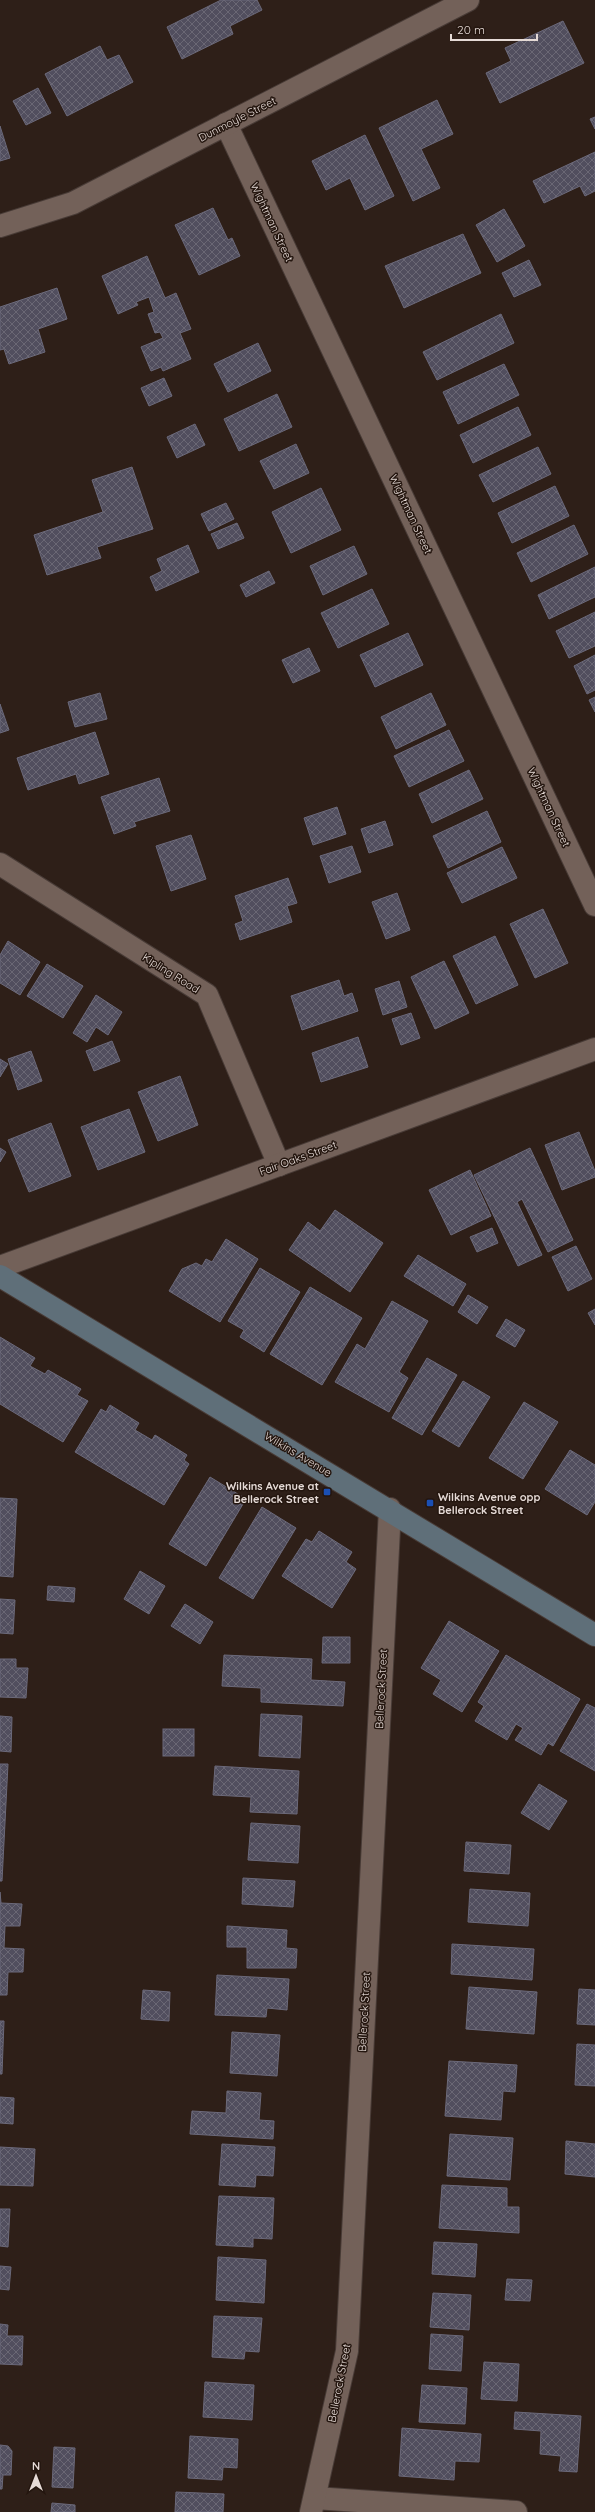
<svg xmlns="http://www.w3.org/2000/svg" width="595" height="2512" viewBox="0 0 595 2512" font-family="Quicksand,sans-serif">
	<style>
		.building { fill: url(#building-cross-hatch); stroke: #6b697a }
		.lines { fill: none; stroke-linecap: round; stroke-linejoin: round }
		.minor-casing { stroke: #483b36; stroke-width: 24 }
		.secondary-casing { stroke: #483b36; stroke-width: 24 }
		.minor { stroke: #736159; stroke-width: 22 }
		.secondary { stroke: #5f6f79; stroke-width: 22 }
		.transit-dot { fill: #1a4fb4; stroke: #24160f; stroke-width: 1.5 }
		.labels { text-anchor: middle; stroke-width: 3; stroke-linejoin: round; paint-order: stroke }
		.street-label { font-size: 11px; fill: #e5dad6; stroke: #24160f }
		.poi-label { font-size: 11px; font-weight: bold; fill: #e5dad6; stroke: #24160f; text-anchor: end }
	</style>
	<defs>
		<pattern id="building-cross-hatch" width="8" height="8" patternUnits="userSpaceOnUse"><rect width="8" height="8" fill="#514e5e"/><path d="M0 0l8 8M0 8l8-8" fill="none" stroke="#6a6774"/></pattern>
	</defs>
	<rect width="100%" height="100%" fill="#2e1f18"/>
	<g class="building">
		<path d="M221 0H257L262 10 230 26 233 34 182 59 167 27Z"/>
		<path d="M563 21 584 63 500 103 486 73 511 61 505 48Z"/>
		<path d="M100 46 107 60 119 55 133 82 67 116 45 74Z"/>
		<path d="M38 88 51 113 26 125 13 101Z"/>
		<path d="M437 100 453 134 421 149 440 188 413 201 379 128Z"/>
		<path d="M595 117V129L590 119Z"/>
		<path d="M0 126 10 158 0 161Z"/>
		<path d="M365 135 394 196 365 210 350 178 326 190 312 161Z"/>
		<path d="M595 152V191L585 196 580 186 544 203 533 181Z"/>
		<path d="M213 208 228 240 232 238 240 256 199 275 175 225Z"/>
		<path d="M504 209 525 246 497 262 476 225Z"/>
		<path d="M463 234 481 273 404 308 385 266Z"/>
		<path d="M147 256 165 298 176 293 191 329 180 333 191 359 163 371 161 367 151 371 141 347 163 338 160 332 155 333 148 314 154 312 149 297 136 302 138 305 118 314 102 276Z"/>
		<path d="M529 260 541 285 514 297 502 273Z"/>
		<path d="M57 288 67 319 38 329 45 352 9 364 4 349 0 350V307Z"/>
		<path d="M501 314 514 343 437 380 423 352Z"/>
		<path d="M258 343 271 371 228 392 214 364Z"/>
		<path d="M504 364 519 395 458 424 443 392Z"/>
		<path d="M164 378 172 396 149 406 141 388Z"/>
		<path d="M277 394 292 427 239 451 224 419Z"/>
		<path d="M518 407 531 435 473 463 460 435Z"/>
		<path d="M195 424 205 445 177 458 167 437Z"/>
		<path d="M296 444 309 473 274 489 260 461Z"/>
		<path d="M538 447 551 474 493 502 479 475Z"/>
		<path d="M132 467 153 529 97 547 101 558 47 575 34 535 103 512 92 480Z"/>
		<path d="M555 486 569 516 512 543 498 513Z"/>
		<path d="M321 488 341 530 291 553 272 512Z"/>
		<path d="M226 503 234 519 209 531 201 514Z"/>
		<path d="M237 523 244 538 218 549 211 534Z"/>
		<path d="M574 525 588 554 531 582 517 553Z"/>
		<path d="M188 545 199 572 156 591 150 577 162 571 157 559Z"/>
		<path d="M354 546 367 574 323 595 310 566Z"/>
		<path d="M595 567V597L549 619 538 595Z"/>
		<path d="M269 571 275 583 246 597 240 585Z"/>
		<path d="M372 589 389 624 338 648 321 613Z"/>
		<path d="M595 612V646L569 658 556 631Z"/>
		<path d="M408 633 423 665 375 687 360 655Z"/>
		<path d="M309 648 320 671 293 683 282 660Z"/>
		<path d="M595 655V690L587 694 574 666Z"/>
		<path d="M100 693 107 719 75 727 68 702Z"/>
		<path d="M431 693 446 725 396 749 381 717Z"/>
		<path d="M595 697V712L589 700Z"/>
		<path d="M0 704 9 730 0 733Z"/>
		<path d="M449 730 464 761 409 787 394 756Z"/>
		<path d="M95 732 109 774 79 784 76 774 28 790 17 758Z"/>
		<path d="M469 770 483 799 432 823 419 794Z"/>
		<path d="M159 778 170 811 134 822 136 826 114 834 101 797Z"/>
		<path d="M337 807 346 834 313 845 304 818Z"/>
		<path d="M487 811 501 842 448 868 433 836Z"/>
		<path d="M385 821 393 845 369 853 361 829Z"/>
		<path d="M191 835 206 879 171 891 156 846Z"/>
		<path d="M352 846 361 872 329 883 320 856Z"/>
		<path d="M502 847 517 878 462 903 447 873Z"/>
		<path d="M288 878 297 903 287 906 292 922 240 940 235 924 243 921 235 896Z"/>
		<path d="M397 893 410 930 386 939 372 902Z"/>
		<path d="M543 909 568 963 535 978 510 924Z"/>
		<path d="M495 936 518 985 476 1004 453 956Z"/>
		<path d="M8 941 40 962 20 995 0 983V955Z"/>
		<path d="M444 961 469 1013 435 1029 411 977Z"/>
		<path d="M47 964 83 986 63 1018 27 996Z"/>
		<path d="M339 980 344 996 352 993 358 1011 302 1030 291 996Z"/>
		<path d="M399 981 407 1007 383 1015 375 989Z"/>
		<path d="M96 995 122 1012 108 1035 96 1027 87 1042 73 1033Z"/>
		<path d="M411 1013 420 1038 401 1045 392 1019Z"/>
		<path d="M358 1037 368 1067 321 1082 312 1053Z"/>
		<path d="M112 1041 120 1061 94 1071 86 1051Z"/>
		<path d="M31 1051 42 1081 18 1090 8 1059Z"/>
		<path d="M0 1059 8 1064 0 1077Z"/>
		<path d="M180 1076 198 1125 158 1141 138 1092Z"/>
		<path d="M129 1109 145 1152 98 1170 81 1127Z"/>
		<path d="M51 1123 71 1176 29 1192 8 1140Z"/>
		<path d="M579 1132 595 1171V1177L562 1190 545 1145Z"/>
		<path d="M0 1148 6 1152 0 1162Z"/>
		<path d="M530 1148 573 1240 548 1252 522 1199 517 1202 542 1255 518 1266 474 1175Z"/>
		<path d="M470 1170 491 1216 451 1235 429 1190Z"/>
		<path d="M335 1210 383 1243 350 1292 289 1250 308 1222 320 1231Z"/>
		<path d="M492 1228 498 1243 477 1252 470 1237Z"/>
		<path d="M226 1239 258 1259 220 1322 169 1291 182 1269 196 1263 202 1266 206 1259 212 1262Z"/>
		<path d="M576 1246 592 1279 568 1291 552 1257Z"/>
		<path d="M418 1255 466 1284 453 1306 404 1276Z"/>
		<path d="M260 1268 300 1292 264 1352 240 1337 244 1330 228 1321Z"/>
		<path d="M310 1287 362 1318 322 1385 270 1354Z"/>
		<path d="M468 1295 488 1307 477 1324 458 1312Z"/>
		<path d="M392 1301 428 1321 399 1372 408 1378 389 1412 335 1382 357 1344 365 1349Z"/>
		<path d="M595 1309V1325L588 1313Z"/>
		<path d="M506 1319 525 1330 515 1347 496 1336Z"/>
		<path d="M0 1337 35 1358 30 1366 45 1374 48 1370 81 1389 77 1395 88 1401 63 1442 0 1404Z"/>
		<path d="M427 1358 457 1375 422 1435 392 1418Z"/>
		<path d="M463 1381 490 1397 459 1447 432 1431Z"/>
		<path d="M524 1402 558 1422 523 1479 489 1458Z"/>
		<path d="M110 1405 139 1423 135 1430 152 1440 155 1435 187 1455 184 1460 189 1464 164 1505 75 1452 101 1409 106 1412Z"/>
		<path d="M570 1450 595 1465V1502L587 1515 545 1489Z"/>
		<path d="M210 1477 246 1499 206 1566 169 1544Z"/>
		<path d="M0 1498 17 1499 13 1577 0 1576Z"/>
		<path d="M262 1507 296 1528 253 1599 219 1578Z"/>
		<path d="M319 1531 352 1552 346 1562 356 1569 332 1608 282 1576 306 1539 312 1542Z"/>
		<path d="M140 1571 165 1586 149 1614 124 1599Z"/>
		<path d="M48 1586 75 1588 74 1602 47 1600Z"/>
		<path d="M0 1599 15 1600 13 1634 0 1633Z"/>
		<path d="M185 1604 213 1622 200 1644 171 1626Z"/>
		<path d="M449 1621 499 1651 462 1712 433 1694 441 1680 421 1668Z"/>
		<path d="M323 1637H350V1663H322Z"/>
		<path d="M224 1655 312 1659 311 1680 345 1682 343 1706 261 1702V1688L222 1686Z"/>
		<path d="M506 1655 580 1699 553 1746 548 1743 541 1755 515 1740 523 1728 516 1724 507 1740 475 1721 484 1706 478 1702Z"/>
		<path d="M0 1659H16V1668H28L26 1698 0 1697Z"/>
		<path d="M587 1704 595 1708V1771L560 1751Z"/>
		<path d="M261 1714 302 1716 300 1758 259 1756Z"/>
		<path d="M0 1716 12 1717 11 1752 0 1751Z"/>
		<rect x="163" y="1729" width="31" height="27"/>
		<path d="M0 1764H8L2 1881H0Z"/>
		<path d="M215 1766 299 1771 297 1814 250 1812 251 1797 213 1795Z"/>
		<path d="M539 1784 567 1801 549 1830 521 1813Z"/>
		<path d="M251 1823 300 1826 298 1863 248 1860Z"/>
		<path d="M466 1842 511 1845 509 1874 464 1871Z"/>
		<path d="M243 1878 295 1881 293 1907 242 1904Z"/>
		<path d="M470 1889 530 1893 528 1926 468 1922Z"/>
		<path d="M0 1892 1 1903 22 1904 20 1926H5L4 1948 24 1949 23 1972H8L7 1995H0Z"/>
		<path d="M227 1926 287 1930 286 1948 297 1949 296 1968H247V1947H227Z"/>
		<path d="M452 1944 534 1949 532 1980 451 1974Z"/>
		<path d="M217 1975 289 1979 287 2010 267 2008 266 2017 215 2015Z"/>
		<path d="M469 1987 537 1992 534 2034 466 2029Z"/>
		<path d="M579 1989 595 1990V2025L577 2024Z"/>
		<path d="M143 1990 170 1992 169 2021 141 2019Z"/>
		<path d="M0 2021H4L2 2074H0Z"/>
		<path d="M232 2032 280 2035 277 2076 230 2073Z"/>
		<path d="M577 2044 595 2045V2086L575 2085Z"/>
		<path d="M449 2061 517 2065 515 2092 503 2091 501 2120 445 2116Z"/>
		<path d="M227 2091 261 2093 259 2120 274 2121 273 2139 190 2134 192 2111 226 2113Z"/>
		<path d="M0 2097 14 2098 13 2124 0 2123Z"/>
		<path d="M450 2134 513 2138 510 2180 447 2176Z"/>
		<path d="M566 2141 595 2144V2177L565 2174Z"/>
		<path d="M222 2144 275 2147 273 2176 256 2175 255 2187 219 2185Z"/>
		<path d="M0 2147 35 2149 33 2186 0 2185Z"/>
		<path d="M442 2185 507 2188V2207H519V2233L439 2228Z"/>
		<path d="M219 2196 274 2198 272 2239 253 2238V2247L216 2245Z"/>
		<path d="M0 2209H10L8 2247 0 2246Z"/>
		<path d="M434 2242 477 2244 475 2277 432 2274Z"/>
		<path d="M218 2257 266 2260 264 2303 216 2300Z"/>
		<path d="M0 2266 11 2267 9 2290 0 2289Z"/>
		<path d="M507 2279 532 2280 530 2301 505 2300Z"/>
		<path d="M433 2293 471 2295 469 2330 430 2327Z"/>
		<path d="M214 2316 262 2318 259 2352 245 2351 244 2359 212 2357Z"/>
		<path d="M0 2324 8 2325 7 2336H23L22 2365 0 2364Z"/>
		<path d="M431 2334 463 2336 461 2371 429 2369Z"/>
		<path d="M484 2362 519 2364 517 2401 481 2399Z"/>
		<path d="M205 2382 254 2385 252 2420 203 2417Z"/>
		<path d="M422 2385 467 2388 465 2424 419 2422Z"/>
		<path d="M515 2412 581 2416 577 2472 559 2471 561 2456 540 2454 541 2431 514 2429Z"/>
		<path d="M402 2428 481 2434 479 2462 455 2461 454 2480 399 2476Z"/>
		<path d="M190 2436 238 2439 237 2468 223 2467 222 2480 188 2478Z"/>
		<path d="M0 2445 8 2446 12 2451 11 2475H3L2 2489H0Z"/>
		<path d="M54 2447 75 2448 73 2488 52 2487Z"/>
		<path d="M176 2492 224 2494 223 2512H175Z"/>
		<path d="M52 2503 75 2505V2512H51Z"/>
	</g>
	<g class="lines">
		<g class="minor-casing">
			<g id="minor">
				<path d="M226 124 595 905"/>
				<path d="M0 226 73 203 468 0"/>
				<path d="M0 864 207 995 279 1165"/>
				<path d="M0 1267 595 1049"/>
				<path d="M315 2498 516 2512"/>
				<path d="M311 2512 347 2351 390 1509"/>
			</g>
		</g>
		<g class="secondary-casing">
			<path id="secondary" d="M0 1276 595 1635"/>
		</g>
		<use href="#minor" class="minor"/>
		<use href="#secondary" class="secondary"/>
	</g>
	<g class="transit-dot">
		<rect x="323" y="1488" width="8" height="8" rx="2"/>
		<rect x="426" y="1499" width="8" height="8" rx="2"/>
	</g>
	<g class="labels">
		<g class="street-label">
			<text transform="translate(237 119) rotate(-27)" y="4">Dunmoyle Street</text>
			<text transform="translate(272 222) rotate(65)" y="4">Wightman Street</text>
			<text transform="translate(411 514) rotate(65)" y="4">Wightman Street</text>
			<text transform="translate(549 807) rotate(65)" y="4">Wightman Street</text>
			<text transform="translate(171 973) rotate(32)" y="4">Kipling Road</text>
			<text transform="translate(298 1158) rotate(-20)" y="4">Fair Oaks Street</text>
			<text transform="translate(298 1454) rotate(31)" y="4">Wilkins Avenue</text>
			<text transform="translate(381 1689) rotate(-87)" y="4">Bellerock Street</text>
			<text transform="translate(364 2012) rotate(-87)" y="4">Bellerock Street</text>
			<text transform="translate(339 2383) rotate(-79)" y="4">Bellerock Street</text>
		</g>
		<g class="poi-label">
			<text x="319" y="1490">Wilkins Avenue at<tspan x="319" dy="13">Bellerock Street</tspan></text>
			<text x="438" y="1501" text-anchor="start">Wilkins Avenue opp<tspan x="438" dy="13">Bellerock Street</tspan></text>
		</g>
	</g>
	<g transform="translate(36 2476)" stroke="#24160f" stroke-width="3" paint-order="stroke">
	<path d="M0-3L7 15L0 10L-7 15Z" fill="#e5dad6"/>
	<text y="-6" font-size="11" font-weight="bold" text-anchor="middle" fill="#e5dad6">N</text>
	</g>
	<path d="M451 34v6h86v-6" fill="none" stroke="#e5dad6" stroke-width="2"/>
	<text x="457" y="34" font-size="12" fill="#e5dad6" stroke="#24160f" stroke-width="3" paint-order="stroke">20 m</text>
</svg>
